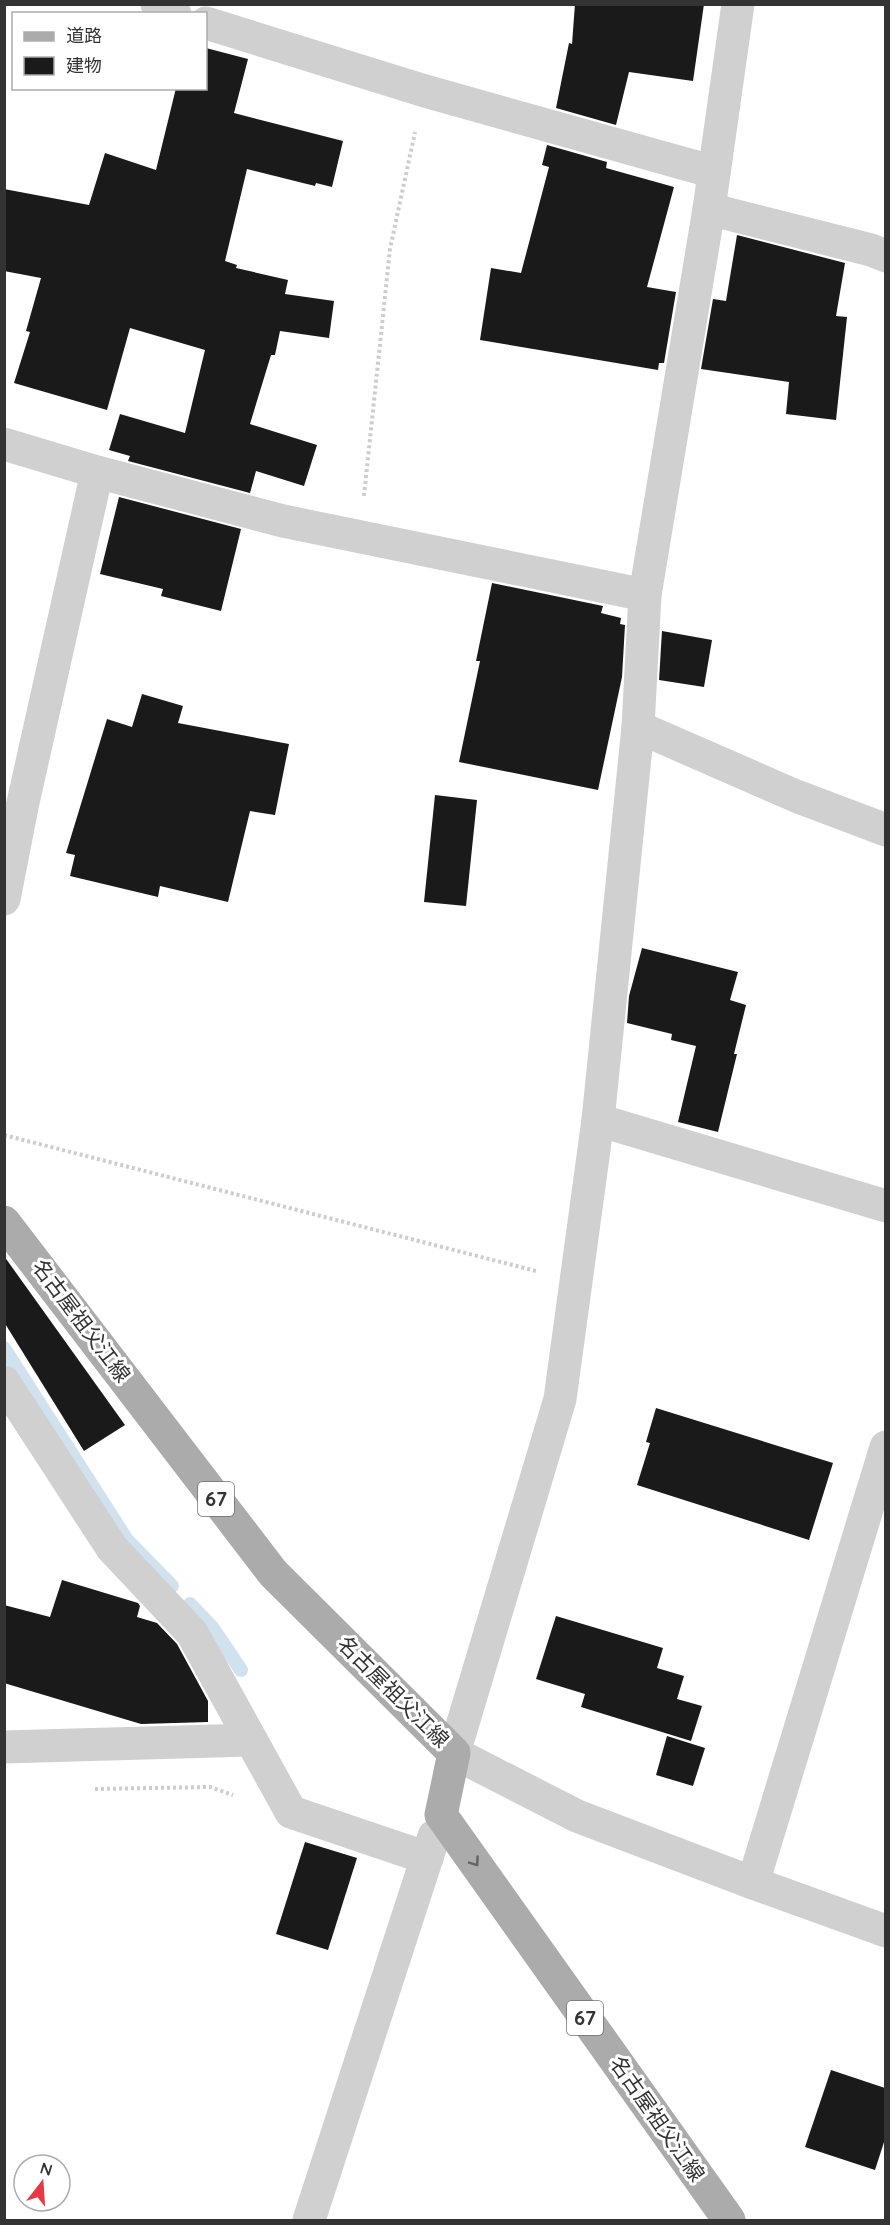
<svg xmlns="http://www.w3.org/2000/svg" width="890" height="2225" viewBox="0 0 890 2225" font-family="Quicksand,'Noto Sans JP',sans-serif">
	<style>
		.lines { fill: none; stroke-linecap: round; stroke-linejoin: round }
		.stream { stroke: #cfe2ee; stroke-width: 14 }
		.building { fill: #1a1a1a }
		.path { stroke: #cdcdcd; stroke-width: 4; stroke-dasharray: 3 3; stroke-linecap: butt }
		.minor { stroke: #d0d0d0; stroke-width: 33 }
		.major { stroke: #ababab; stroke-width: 33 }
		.oneway { stroke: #636363 }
		.labels { text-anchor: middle; stroke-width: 6; stroke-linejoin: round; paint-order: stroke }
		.shield { fill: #fff; stroke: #707070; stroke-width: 1.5 }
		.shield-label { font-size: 20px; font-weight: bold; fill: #333 }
		.street-label { font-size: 21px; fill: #333; stroke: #fff }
	</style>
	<rect width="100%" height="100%" fill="#fff"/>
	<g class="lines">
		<g class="stream">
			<path d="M4 1348 127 1540 172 1586"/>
			<path d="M190 1604 212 1627 241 1670"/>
		</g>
	</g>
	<g class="building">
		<path d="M575 4H704L693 81 629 72 616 125 556 108 569 43 572 44Z"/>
		<path d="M206 48 248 59 234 113 343 141 332 187 316 183 315 186 247 169 225 261 237 265 236 268 288 280 285 294 334 301 329 338 280 331 275 355H271L250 424 317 445 304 486 256 471 250 493 128 461 130 456 109 450 120 414 185 433 205 350 130 328 107 410 14 383 30 332 26 331 41 278 4 271V189L89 205 105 153 156 170 176 88H206Z"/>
		<path d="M547 145 607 162 606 168 674 187 647 287 676 292 664 363H659L658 370 480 340 491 268 521 273 549 167 542 165Z"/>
		<path d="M737 235 845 263 836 316 847 317 836 420 786 414 789 382 701 369 713 299 726 301Z"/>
		<path d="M119 497 241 529 221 611 161 596 163 589 100 574Z"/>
		<path d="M492 583 603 606 601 613 621 618 620 624 625 625 622 677 598 790 459 762 480 661H476Z"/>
		<path d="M662 631 712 640 704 687 659 680Z"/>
		<path d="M142 694 183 706 178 723 289 744 275 815 250 811 228 902 160 886 158 897 70 876 75 855 66 853 107 719 132 727Z"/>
		<path d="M435 795 477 800 466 906 424 902Z"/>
		<path d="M642 948 738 972 730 1000 746 1005 734 1054H737L718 1132 678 1122 696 1046 671 1040 672 1034 627 1023 629 996Z"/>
		<path d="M4 1256 125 1425 84 1451 4 1322Z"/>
		<path d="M656 1408 833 1463 809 1540 637 1485 650 1443 646 1442Z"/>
		<path d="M62 1580 138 1603 140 1606 137 1617 157 1623 177 1644 208 1701V1722L141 1724 4 1683V1605L50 1617Z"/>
		<path d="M556 1616 663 1648 657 1668 684 1676 677 1699 702 1706 691 1741 581 1707 585 1694 536 1679Z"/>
		<path d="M667 1736 705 1748 693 1786 656 1775Z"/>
		<path d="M305 1842 357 1858 328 1950 276 1934Z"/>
		<path d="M831 2070 885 2088V2139L875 2170 805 2147Z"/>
	</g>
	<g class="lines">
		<g class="path">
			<path d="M364 496 390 249 415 132"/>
			<path d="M4 1135 536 1271"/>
			<path d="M95 1789 210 1787 233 1795"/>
		</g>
		<g class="minor">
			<path d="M157 4 175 14"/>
			<path d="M738 4 709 209 645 595 638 727 598 1120 560 1399 454 1753 577 1816 753 1883 886 1931"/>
			<path d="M206 23 425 91 714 172"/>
			<path d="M709 209 871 250 886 256"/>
			<path d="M4 444 97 472 283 521 645 595"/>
			<path d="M638 727 796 796 886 830"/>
			<path d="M4 899 22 807 97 472"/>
			<path d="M598 1120 886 1206"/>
			<path d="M4 1382 112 1548 192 1633 291 1812 427 1858"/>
			<path d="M4 1747 251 1740"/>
			<path d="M753 1883 886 1447"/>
			<path d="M309 2220 434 1836"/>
		</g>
		<path class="major" d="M4 1222 273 1573 454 1753 441 1815 729 2220"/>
	</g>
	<defs><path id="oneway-chevron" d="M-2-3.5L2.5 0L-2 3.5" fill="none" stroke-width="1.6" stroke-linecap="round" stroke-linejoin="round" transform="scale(1.5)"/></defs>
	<use class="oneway" href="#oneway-chevron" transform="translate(475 1862) rotate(55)"/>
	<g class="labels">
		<g class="shield">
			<rect x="198" y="1482" width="36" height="34" rx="4.5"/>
			<rect x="567" y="2001" width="36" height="34" rx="4.5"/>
		</g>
		<g class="shield-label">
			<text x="216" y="1506">67</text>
			<text x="585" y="2025">67</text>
		</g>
		<g class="street-label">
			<text transform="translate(81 1321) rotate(53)" y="7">名古屋祖父江線</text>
			<text transform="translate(393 1692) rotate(45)" y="7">名古屋祖父江線</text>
			<text transform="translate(657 2119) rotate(55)" y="7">名古屋祖父江線</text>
		</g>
	</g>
	<rect width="890" height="2225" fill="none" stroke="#333333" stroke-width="12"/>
	<rect x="12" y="12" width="195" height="78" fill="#ffffff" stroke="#adadad" stroke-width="1.5"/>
	<rect x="24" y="32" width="30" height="9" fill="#ababab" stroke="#adadad" stroke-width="1.5"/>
	<text x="66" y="42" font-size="18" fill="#333333">道路</text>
	<rect x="24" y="57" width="30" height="18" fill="#1a1a1a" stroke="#adadad" stroke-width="1.5"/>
	<text x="66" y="72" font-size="18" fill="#333333">建物</text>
	<g transform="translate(42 2183) rotate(17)"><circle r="28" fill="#ffffff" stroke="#adadad" stroke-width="1.5"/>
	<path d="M0-4.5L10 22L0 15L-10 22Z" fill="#e63946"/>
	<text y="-9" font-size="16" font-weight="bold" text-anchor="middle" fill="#333333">N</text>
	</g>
</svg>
